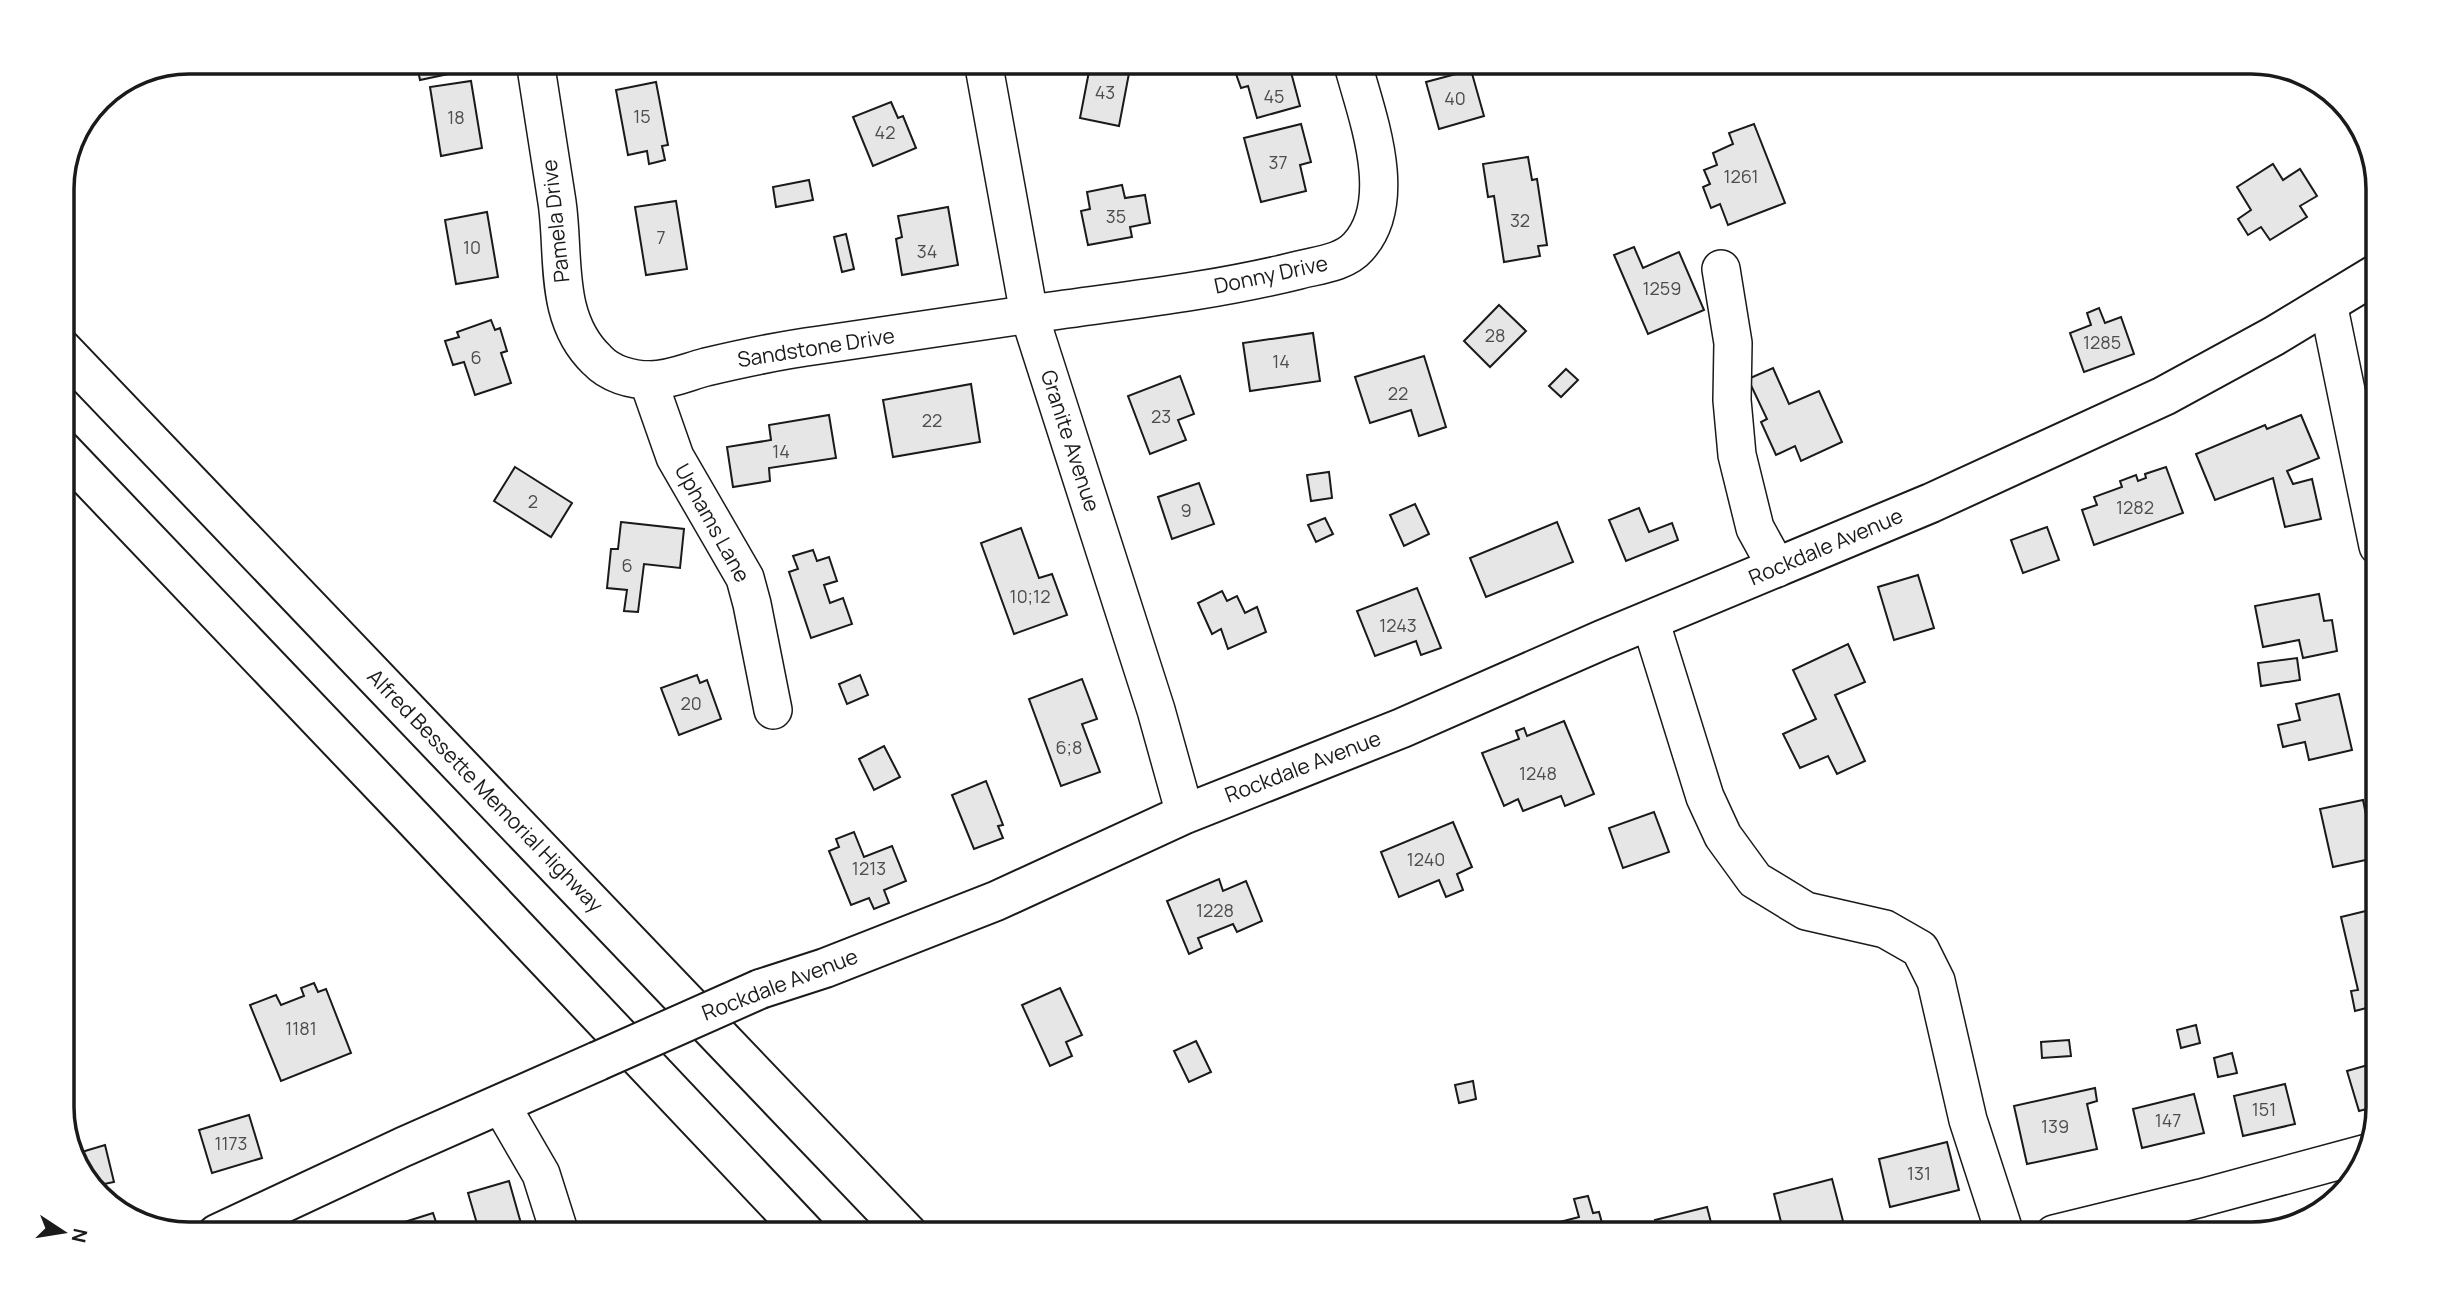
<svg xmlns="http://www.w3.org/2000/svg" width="2439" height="1295" viewBox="0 0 2439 1295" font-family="Manrope,sans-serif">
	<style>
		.building { fill: #e6e6e6; stroke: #1a1a1a; stroke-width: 2 }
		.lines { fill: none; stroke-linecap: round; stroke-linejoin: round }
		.minor-casing { stroke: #1a1a1a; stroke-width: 40 }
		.major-casing { stroke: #1a1a1a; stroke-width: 42 }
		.highway-casing { stroke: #1a1a1a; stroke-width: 42 }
		.minor { stroke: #fff; stroke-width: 37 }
		.major { stroke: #fff; stroke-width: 38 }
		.highway { stroke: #fff; stroke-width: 38 }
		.major-bridge-casing { stroke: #1a1a1a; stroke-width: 42; stroke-linecap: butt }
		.major-bridge { stroke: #fff; stroke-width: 38 }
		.labels { text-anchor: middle; stroke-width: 5; stroke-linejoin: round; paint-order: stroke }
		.number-label { font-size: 18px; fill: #4d4d4d }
		.street-label { font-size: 21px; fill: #1a1a1a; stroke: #fff }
		.rim { fill: none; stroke: #1a1a1a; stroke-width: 3.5 }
	</style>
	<rect width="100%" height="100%" fill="#fff"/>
	<g class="building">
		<path d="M416 61H456L458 72 420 80Z"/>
		<path d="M1091 61 1130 68 1119 126 1080 118Z"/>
		<path d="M1242 61H1288L1300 106 1257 118 1248 86 1241 88 1236 74 1244 72Z"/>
		<path d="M1471 70 1484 116 1439 129 1426 82Z"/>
		<path d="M471 81 482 148 441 156 430 87Z"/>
		<path d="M656 82 668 145 662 146 665 160 649 164 647 151 628 155 616 90Z"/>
		<path d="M891 102 898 118 903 116 916 148 873 166 853 117Z"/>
		<path d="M1301 124 1311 162 1300 165 1306 191 1261 202 1244 138Z"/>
		<path d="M1754 124 1785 203 1728 225 1720 204 1711 208 1703 187 1710 184 1704 170 1717 165 1713 153 1733 144 1729 133Z"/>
		<path d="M1528 157 1532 180 1537 179 1547 245 1538 246 1540 256 1504 262 1494 196 1488 197 1483 164Z"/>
		<path d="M2273 164 2283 180 2300 169 2317 196 2300 206 2307 217 2270 240 2261 227 2248 235 2238 219 2251 210 2237 187Z"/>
		<path d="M809 180 813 200 776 207 773 187Z"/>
		<path d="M1122 185 1125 198 1145 195 1150 223 1130 227 1132 237 1088 245 1081 211 1090 209 1087 192Z"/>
		<path d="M676 201 687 269 646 275 635 207Z"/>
		<path d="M948 207 958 265 902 275 896 239 902 237 898 216Z"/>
		<path d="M487 212 498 277 456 284 445 220Z"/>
		<path d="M846 234 854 269 842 272 834 237Z"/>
		<path d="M1634 247 1643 268 1679 252 1704 310 1648 334 1614 255Z"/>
		<path d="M1499 305 1526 331 1490 367 1464 341Z"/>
		<path d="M2099 308 2105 323 2121 317 2134 354 2084 372 2070 333 2091 325 2087 313Z"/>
		<path d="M491 320 495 330 500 328 507 351 501 353 511 383 475 395 464 362 453 365 445 341 459 337 457 332Z"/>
		<path d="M1313 333 1320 381 1250 391 1243 343Z"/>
		<path d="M1424 356 1446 427 1419 436 1411 410 1370 423 1355 377Z"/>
		<path d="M1773 368 1789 404 1819 391 1842 442 1801 461 1795 446 1776 455 1761 422 1767 419 1748 379Z"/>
		<path d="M1566 369 1578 380 1561 397 1549 386Z"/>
		<path d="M1180 376 1194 414 1178 420 1186 440 1150 454 1128 396Z"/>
		<path d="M971 384 980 442 893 457 883 400Z"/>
		<path d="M829 415 836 458 769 468 770 481 733 487 727 447 771 440 769 425Z"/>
		<path d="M2301 415 2319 458 2287 471 2293 484 2312 479 2321 519 2285 527 2273 478 2215 500 2196 454 2265 425 2267 429Z"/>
		<path d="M515 467 572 503 551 537 494 501Z"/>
		<path d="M2166 467 2183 513 2094 545 2082 510 2097 505 2094 497 2122 487 2120 481 2136 475 2138 481 2146 478 2145 474Z"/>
		<path d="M1329 472 1332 498 1311 501 1307 475Z"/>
		<path d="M1199 483 1214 524 1172 539 1158 497Z"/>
		<path d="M1415 504 1429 534 1404 546 1390 515Z"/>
		<path d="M1639 508 1649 532 1672 523 1678 540 1626 561 1609 520Z"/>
		<path d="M1325 518 1333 534 1316 542 1308 525Z"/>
		<path d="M621 522 684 529 680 568 644 564 638 612 624 611 627 590 607 588 611 549H618Z"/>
		<path d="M1557 522 1573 562 1486 597 1470 558Z"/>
		<path d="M2047 527 2059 560 2023 573 2011 540Z"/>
		<path d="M1021 528 1039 578 1052 574 1067 615 1014 634 981 543Z"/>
		<path d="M813 550 817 561 829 557 837 581 824 585 830 603 843 598 852 624 811 638 789 572 798 569 793 556Z"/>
		<path d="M1918 575 1934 628 1894 640 1878 587Z"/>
		<path d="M1417 588 1441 648 1421 655 1416 641 1375 656 1357 611Z"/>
		<path d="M1222 591 1227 601 1237 596 1245 613 1257 607 1266 632 1228 649 1221 629 1212 634 1198 603Z"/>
		<path d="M2319 594 2324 621 2332 620 2337 651 2303 658 2299 640 2263 647 2255 606Z"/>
		<path d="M1848 644 1865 682 1835 695 1865 761 1837 774 1828 756 1800 768 1783 734 1816 719 1793 670Z"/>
		<path d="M2297 658 2300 680 2261 686 2258 663Z"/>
		<path d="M697 675 700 683 707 680 721 719 679 735 661 688Z"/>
		<path d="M860 675 868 695 847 704 839 684Z"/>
		<path d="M1082 679 1097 719 1082 724 1100 772 1061 786 1029 699Z"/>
		<path d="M2339 694 2352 750 2309 760 2305 742 2283 747 2278 725 2300 720 2296 704Z"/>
		<path d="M1564 721 1594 794 1565 806 1561 796 1523 811 1518 799 1504 806 1482 753 1519 739 1516 731 1524 728 1527 736Z"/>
		<path d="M884 746 900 777 874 790 859 759Z"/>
		<path d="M986 781 1003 825 998 826 1003 838 974 849 952 795Z"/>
		<path d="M2363 800 2375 858 2333 867 2320 809Z"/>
		<path d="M1654 812 1669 852 1623 868 1609 828Z"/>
		<path d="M1453 822 1472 867 1457 874 1463 890 1446 897 1439 880 1399 897 1381 852Z"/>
		<path d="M854 832 864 857 892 846 906 881 884 890 889 903 874 909 869 898 851 905 829 851 839 847 836 839Z"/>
		<path d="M1219 879 1223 891 1246 881 1262 921 1237 932 1233 924 1198 938 1202 948 1189 954 1167 901Z"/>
		<path d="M2378 908V1005L2355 1011 2351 991 2358 990 2341 917Z"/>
		<path d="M314 983 318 992 326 989 351 1053 281 1081 250 1005 276 995 281 1005 304 996 301 988Z"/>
		<path d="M1060 988 1082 1035 1066 1042 1072 1056 1050 1066 1022 1005Z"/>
		<path d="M2196 1025 2200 1043 2181 1048 2177 1030Z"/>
		<path d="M2069 1040 2071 1056 2042 1058 2041 1042Z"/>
		<path d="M1196 1041 1211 1072 1189 1082 1174 1051Z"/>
		<path d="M2232 1053 2237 1073 2218 1077 2214 1058Z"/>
		<path d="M2378 1062V1106L2359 1111 2347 1071Z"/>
		<path d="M1473 1081 1476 1099 1459 1103 1455 1085Z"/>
		<path d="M2285 1084 2295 1124 2243 1136 2234 1096Z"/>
		<path d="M2095 1088 2097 1101 2087 1104 2097 1149 2027 1164 2014 1106Z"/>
		<path d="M2194 1094 2204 1133 2142 1148 2133 1109Z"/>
		<path d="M249 1115 262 1158 212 1173 199 1130Z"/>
		<path d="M1947 1142 1959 1190 1890 1207 1879 1159Z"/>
		<path d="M105 1145 114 1182 104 1184 108 1200 82 1177 75 1154Z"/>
		<path d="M1832 1179 1843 1221 1808 1230 1809 1234H1784L1774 1194Z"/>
		<path d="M509 1181 524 1234H480L468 1193Z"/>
		<path d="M1588 1196 1593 1213 1599 1212 1605 1234H1539L1537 1228 1579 1217 1574 1199Z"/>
		<path d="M1707 1207 1714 1234H1658L1655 1220Z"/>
		<path d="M433 1213 440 1234H395L392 1226Z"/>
	</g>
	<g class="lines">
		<g class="minor-casing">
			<g id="minor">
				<path d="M535 61C542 108 550 155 557 202 565 256 553 318 597 360 610 374 631 380 650 380 670 380 687 372 706 367 744 358 782 350 820 345 891 335 961 324 1031 314 1121 301 1211 292 1299 270 1318 265 1344 263 1358 247 1401 200 1366 114 1352 61"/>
				<path d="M983 61 1029 314 1156 710 1185 814"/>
				<path d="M1721 269 1733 343 1732 400 1737 455 1755 528 1777 568"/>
				<path d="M2328 303 2378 546"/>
				<path d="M648 380 675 457 745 578 752 604 773 710"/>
				<path d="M1650 620 1705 797 1723 836 1755 880 1806 911 1885 929 1920 949 1936 981 1968 1120 2005 1234"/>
				<path d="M501 1105 541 1174 560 1234"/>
				<path d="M2054 1234 2201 1198 2367 1153"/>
			</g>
		</g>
		<g class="major-casing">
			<g id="major">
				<path d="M760 989 825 968 996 901 1185 814 1402 728 1602 640 1931 503 2164 396 2274 336 2378 273"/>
				<path d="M217 1234 403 1147 598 1061"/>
			</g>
		</g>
		<g class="highway-casing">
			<g id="highway">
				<path d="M62 349 908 1234"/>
				<path d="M62 450 413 818 806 1234"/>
			</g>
		</g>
		<use href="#minor" class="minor"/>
		<use href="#major" class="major"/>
		<use href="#highway" class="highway"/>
		<g class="major-bridge-casing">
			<path id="major-bridge" d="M598 1061 760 989"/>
		</g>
		<use href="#major-bridge" class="major-bridge"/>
	</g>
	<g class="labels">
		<g class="number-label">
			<text x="1105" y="99">43</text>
			<text x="1274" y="103">45</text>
			<text x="1455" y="105">40</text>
			<text x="642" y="123">15</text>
			<text x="456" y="124">18</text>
			<text x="885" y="139">42</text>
			<text x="1278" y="169">37</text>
			<text x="1741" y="183">1261</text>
			<text x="1116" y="223">35</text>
			<text x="1520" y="227">32</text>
			<text x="661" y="244">7</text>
			<text x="472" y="254">10</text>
			<text x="927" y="258">34</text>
			<text x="1662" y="295">1259</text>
			<text x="1495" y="342">28</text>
			<text x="2102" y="349">1285</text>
			<text x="476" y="364">6</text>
			<text x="1281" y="368">14</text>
			<text x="1398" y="400">22</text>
			<text x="1161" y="423">23</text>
			<text x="932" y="427">22</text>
			<text x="781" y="458">14</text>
			<text x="533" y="508">2</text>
			<text x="2135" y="514">1282</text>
			<text x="1186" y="517">9</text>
			<text x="627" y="572">6</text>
			<text x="1030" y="603">10;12</text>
			<text x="1398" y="632">1243</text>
			<text x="691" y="710">20</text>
			<text x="1069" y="754">6;8</text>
			<text x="1538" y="780">1248</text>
			<text x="1426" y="866">1240</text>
			<text x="869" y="875">1213</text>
			<text x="1215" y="917">1228</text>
			<text x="301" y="1035">1181</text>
			<text x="2264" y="1116">151</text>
			<text x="2168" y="1127">147</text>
			<text x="2055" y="1133">139</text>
			<text x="231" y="1150">1173</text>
			<text x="1919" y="1180">131</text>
		</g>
		<g class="street-label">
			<text transform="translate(556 221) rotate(-96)" y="7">Pamela Drive</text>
			<text transform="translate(1271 275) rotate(-12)" y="7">Donny Drive</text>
			<text transform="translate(816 348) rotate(-9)" y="7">Sandstone Drive</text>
			<text transform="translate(1070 441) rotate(72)" y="7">Granite Avenue</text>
			<text transform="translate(712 523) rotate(61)" y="7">Uphams Lane</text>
			<text transform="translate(1826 547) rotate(-23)" y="7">Rockdale Avenue</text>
			<text transform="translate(1303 767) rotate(-21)" y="7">Rockdale Avenue</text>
			<text transform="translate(485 791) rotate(46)" y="7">Alfred Bessette Memorial Highway</text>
			<text transform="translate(780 985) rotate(-21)" y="7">Rockdale Avenue</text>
		</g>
	</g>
	<path d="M0 0H2439V1295H0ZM189 74H2251A115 115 0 0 1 2366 189V1107A115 115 0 0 1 2251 1222H189A115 115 0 0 1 74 1107V189A115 115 0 0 1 189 74Z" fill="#fff" fill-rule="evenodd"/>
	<path class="rim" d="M189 74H2251A115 115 0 0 1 2366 189V1107A115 115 0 0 1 2251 1222H189A115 115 0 0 1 74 1107V189A115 115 0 0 1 189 74Z"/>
	<g transform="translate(63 1232) rotate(102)" stroke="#ffffff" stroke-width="5" paint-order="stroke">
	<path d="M0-5L12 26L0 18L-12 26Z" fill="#1a1a1a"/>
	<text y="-10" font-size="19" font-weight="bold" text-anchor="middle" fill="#1a1a1a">N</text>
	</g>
</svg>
